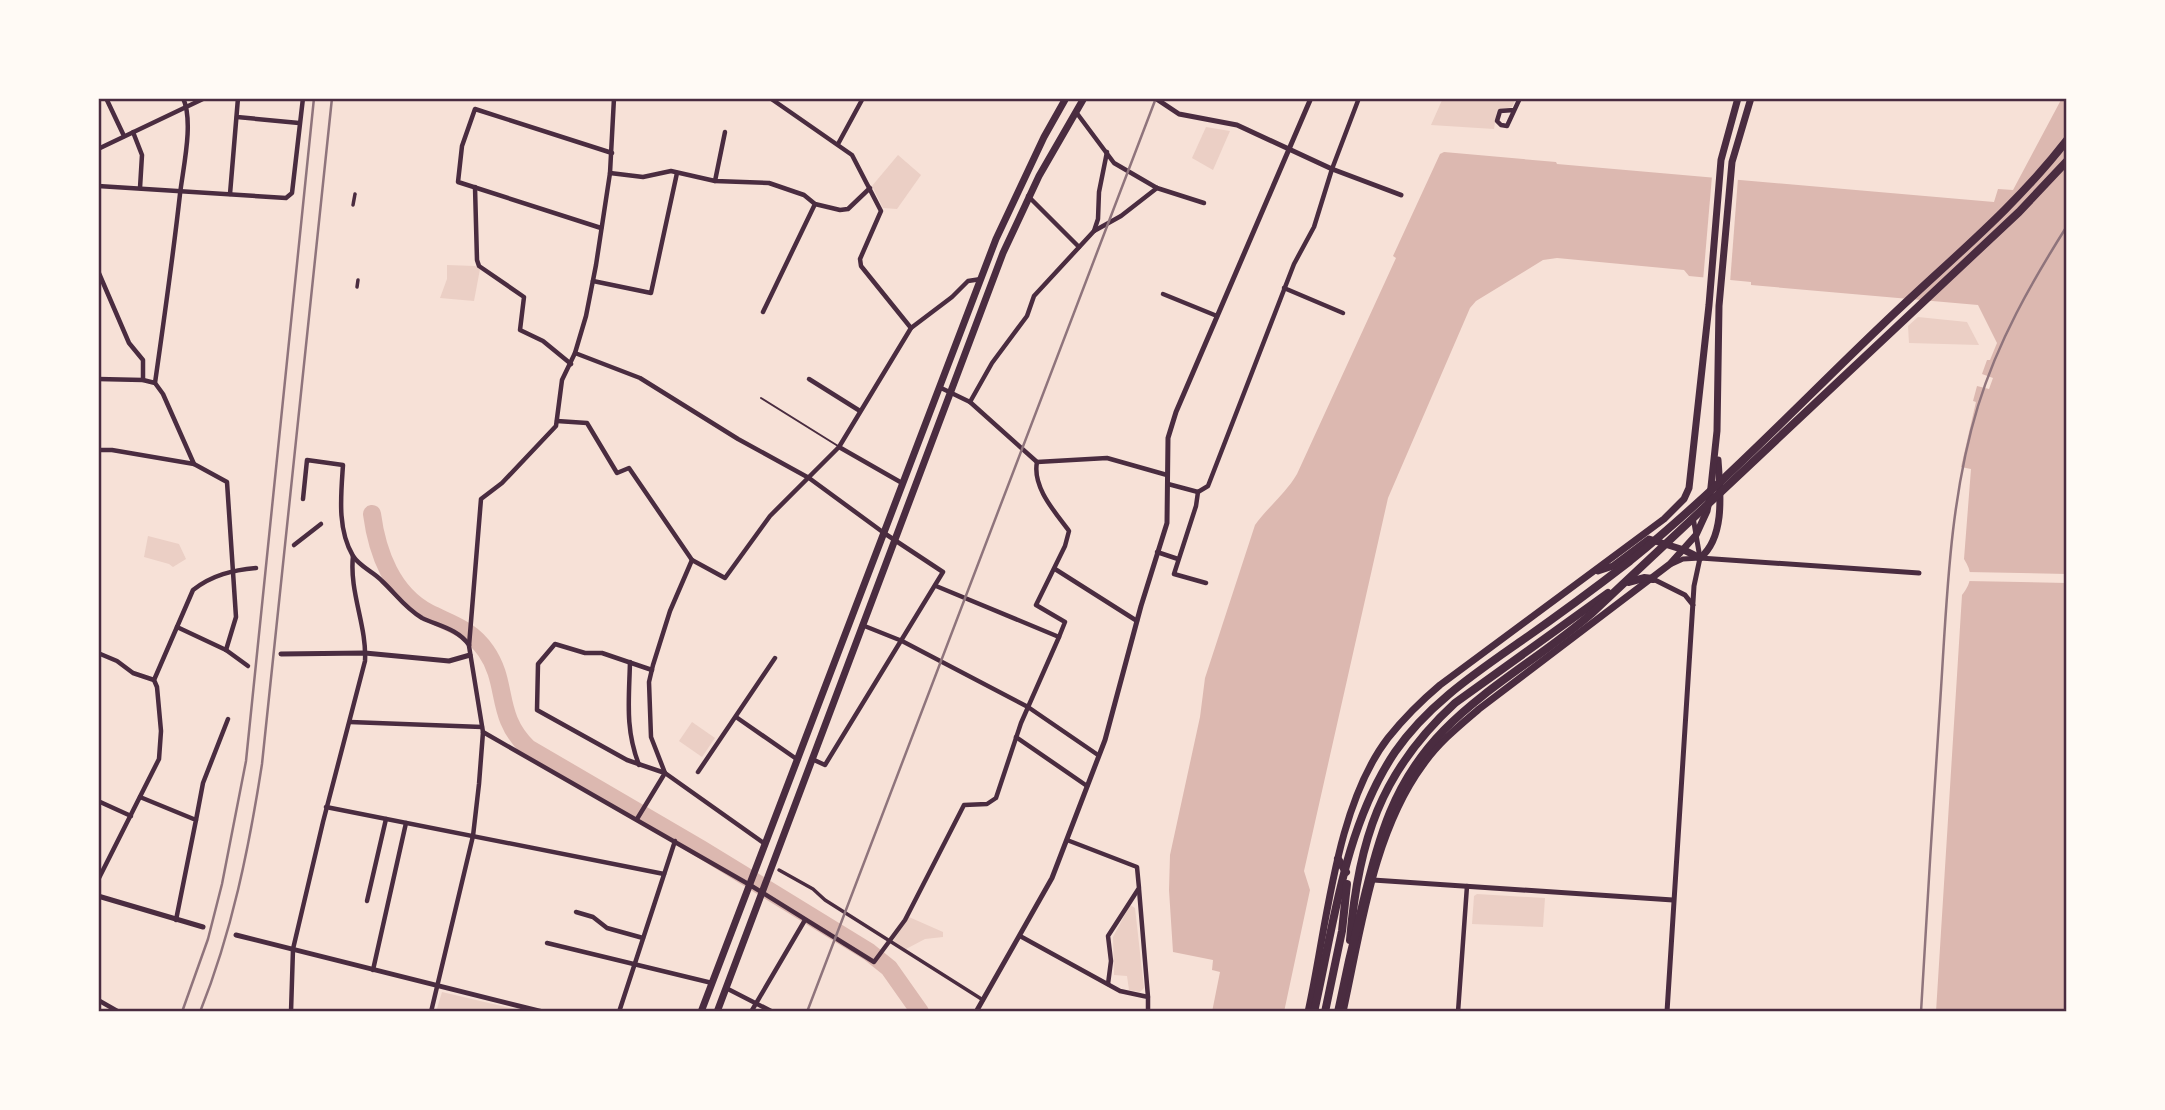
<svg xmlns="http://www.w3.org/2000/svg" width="2165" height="1110" viewBox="0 0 2165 1110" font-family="'Times New Roman',serif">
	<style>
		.green { fill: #ebcfc5 }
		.water { fill: #dcb8b0 }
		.pier { fill: #f7e1d7 }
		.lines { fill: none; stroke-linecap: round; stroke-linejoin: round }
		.river { stroke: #dcb8b0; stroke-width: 18 }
		.service { stroke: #4a2c40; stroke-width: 2 }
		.pedestrian { stroke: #4a2c40; stroke-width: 3.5 }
		.minor { stroke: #4a2c40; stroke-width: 4.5 }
		.tertiary { stroke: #4a2c40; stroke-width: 5 }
		.primary { stroke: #4a2c40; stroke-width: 7 }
		.trunk { stroke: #4a2c40; stroke-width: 7 }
		.motorway { stroke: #4a2c40; stroke-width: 8 }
		.rail { stroke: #8f747c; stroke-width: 2.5 }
		.neatline { fill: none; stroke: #4a2c40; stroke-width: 2.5 }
	</style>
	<rect width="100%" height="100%" fill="#f7e1d7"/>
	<g class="green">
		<path d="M1443 98H1516L1512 107 1497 110 1494 129 1431 125Z"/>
		<path d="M1206 127 1230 131 1213 170 1192 158Z"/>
		<path d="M898 155 921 175 897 209 883 208 872 186Z"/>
		<path d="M447 265 475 266 480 269 474 301 440 298 447 279Z"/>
		<path d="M1918 317 1967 322 1979 345 1909 343 1908 326Z"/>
		<path d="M148 536 179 544 186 559 173 567 169 564 144 557Z"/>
		<path d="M692 722 715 738 702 757 679 741Z"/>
		<path d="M1477 894 1545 898 1543 927 1472 924 1474 896Z"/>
		<path d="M1130 905 1135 908 1144 988 1140 992 1129 990 1127 976 1114 975 1113 937Z"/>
		<path d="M909 917 943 932V937L925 939 906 949 893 941Z"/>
		<path d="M442 992 527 1012H436Z"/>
	</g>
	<path class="water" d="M2062 98H2067V1012H1936L1962 595C1972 582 1973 573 1964 559L1971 469 1961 467 1976 402 1973 401 1977 386 1989 389 1993 378 1982 374 1987 360H1990L1997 343 1978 305 1751 285V282L1689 276 1684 270 1557 258 1543 260 1476 301 1470 308 1388 498 1304 871 1310 890 1284 1012H1212L1220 972 1212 970 1213 960 1173 952 1169 890 1170 855 1200 717 1205 678 1255 525C1268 507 1286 493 1297 474L1396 258 1393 256 1440 154 1444 152 1556 162 1557 164 1994 202 1998 189 2013 190Z"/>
	<g class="pier">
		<path d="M1712 176 1738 178 1730 283 1703 281Z"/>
		<path d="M1967 572 2067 574V583L1967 581Z"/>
	</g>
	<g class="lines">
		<path class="river" d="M372 514C377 552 392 594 429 613 451 624 471 629 486 651 509 684 494 715 528 748L701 849 869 952 889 968 920 1012"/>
		<path class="service" d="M761 398 838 446"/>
		<g class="pedestrian">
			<path d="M353 205 355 194"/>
			<path d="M357 287 358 280"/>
			<path d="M779 870 813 889 825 900 983 1000"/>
		</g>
		<g class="minor">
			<path d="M106 98 124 136"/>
			<path d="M183 98C194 122 183 168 180 194 173 257 164 320 155 383L163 394 194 464"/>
			<path d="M770 98 852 155 881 211 860 259 861 266 911 328"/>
			<path d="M1514 110 1500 111 1497 121 1501 125 1507 126 1520 98"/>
			<path d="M1076 112 1114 163 1157 188 1204 203"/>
			<path d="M237 117 299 123"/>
			<path d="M133 132 142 155 140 188"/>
			<path d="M838 144 863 98"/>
			<path d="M98 149 205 98"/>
			<path d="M610 173 643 177 671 171 715 181 769 183 804 195 815 204 840 210 848 209 870 188"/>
			<path d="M715 181 725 132"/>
			<path d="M98 186 286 198 292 193 303 98"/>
			<path d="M475 187 477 260 479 266 524 297 520 330 543 341 571 364"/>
			<path d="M230 194 238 98"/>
			<path d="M1028 196 1079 247"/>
			<path d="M601 228 458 182 462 146 475 109 612 153"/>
			<path d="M1094 231 1121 216 1157 188"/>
			<path d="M98 271 129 343 143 360V380"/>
			<path d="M593 281 651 293 677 173"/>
			<path d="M1284 288 1343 313"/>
			<path d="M1163 294 1217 316"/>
			<path d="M763 312 815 204"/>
			<path d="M575 353 640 378 738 439 809 478 884 533 943 572 825 765 812 759"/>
			<path d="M98 379 143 380 155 383"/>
			<path d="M809 379 860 411"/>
			<path d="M939 387 970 402 1037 462 1107 458 1167 475"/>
			<path d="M970 402 992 363 1027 316 1034 296 1094 231 1098 219 1099 192 1107 152"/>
			<path d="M557 421 587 423 617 473 629 468 692 560 725 578 770 516 839 447 911 328 952 297 968 281 981 279"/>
			<path d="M839 447 902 483"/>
			<path d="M98 450H112L194 464 227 482 236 617 226 650"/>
			<path d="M1037 462C1032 487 1055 512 1069 531L1065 546 1036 605 1065 622 1059 637"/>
			<path d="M1168 484 1198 492 1208 486 1294 264 1314 227 1332 169 1359 98"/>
			<path d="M1198 492 1196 506 1174 574 1206 583"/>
			<path d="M303 499 307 460 343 465C341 495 337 529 353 556 360 567 374 572 382 581 396 594 405 608 422 618 439 626 458 629 469 645"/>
			<path d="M294 545 321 524"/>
			<path d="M1157 552 1178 559"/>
			<path d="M692 560 670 611 653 665 649 682 651 737 665 773 765 844"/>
			<path d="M1055 569 1137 621"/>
			<path d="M862 625 902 641 1028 707 1098 755"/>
			<path d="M177 627 226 650 248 666"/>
			<path d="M98 653 117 661 133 673 154 680"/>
			<path d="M630 662C629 700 625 729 639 765"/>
			<path d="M736 717 798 760"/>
			<path d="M350 722 482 727"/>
			<path d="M483 732 750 885 874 962 905 920 964 805 987 804 996 798 1021 723 1059 637 936 586"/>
			<path d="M1016 737 1087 786"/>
			<path d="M698 772 775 658"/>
			<path d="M140 797 196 820 176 920"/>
			<path d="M98 801 131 816"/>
			<path d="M326 807 664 874"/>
			<path d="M637 819 665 773 627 760 537 710 538 664 555 644 585 653H602L652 670"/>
			<path d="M196 820 203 783 228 719"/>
			<path d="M1067 840 1137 867 1139 888 1108 936 1111 961 1108 984"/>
			<path d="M98 880 159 759 161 731 157 687 154 680 193 590C212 575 233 570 256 568"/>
			<path d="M1139 889 1148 997"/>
			<path d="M367 901 386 819"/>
			<path d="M576 912 593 917 607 928 643 938"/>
			<path d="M1020 936 1120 991 1148 997V1012"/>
			<path d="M547 943 712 983"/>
			<path d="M373 970 406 823"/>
			<path d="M726 988 773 1012"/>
			<path d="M98 1000 119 1012"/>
			<path d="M291 1012 293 949 323 822 365 661C367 626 349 592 353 556"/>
			<path d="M431 1012 473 836 479 784 483 732 469 646 481 499 502 483 556 426 562 380 575 353 586 316 596 265 610 173 614 98"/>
			<path d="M619 1012 675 841"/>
			<path d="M751 1012 805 920"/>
			<path d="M1458 1012 1467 886"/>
		</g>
		<g class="tertiary">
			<path d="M1155 98 1179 114 1237 125 1332 169 1401 195"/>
			<path d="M1672 564 1683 559 1700 558 1919 573"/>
			<path d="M1653 579 1685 595 1693 605"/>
			<path d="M281 654 365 653 449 661 470 655"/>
			<path d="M1373 880 1673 900"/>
			<path d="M98 896 203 927"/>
			<path d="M236 935 543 1012"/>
			<path d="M976 1012 1052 878 1105 740 1141 606 1167 523 1168 438 1176 412 1311 98"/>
			<path d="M1667 1012 1694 586 1700 558 1693 517"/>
		</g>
		<g class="primary">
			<path d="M1598 571 1613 566 1649 539 1684 550 1700 558C1726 537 1720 490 1718 460"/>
			<path d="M1308 1012C1327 927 1335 807 1388 738 1404 718 1421 701 1440 685L1664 519 1684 499 1689 488 1709 305 1721 160 1738 98"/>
			<path d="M1343 1012C1361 931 1373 833 1423 765 1438 743 1459 726 1479 709L1670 564 1696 535 1707 511 1710 496 1717 431 1719 306 1732 162 1751 98"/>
		</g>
		<g class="trunk">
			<path d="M701 1012 996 239 1044 137 1066 98"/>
			<path d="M717 1012 1003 253 1039 176 1084 98"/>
		</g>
		<g class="motorway">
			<path d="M1629 582 1644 578 1653 579"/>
			<path d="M1338 859 1346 872"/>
			<path d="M1350 940C1358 842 1380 772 1455 703L1608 593"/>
			<path d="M1314 1012C1334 924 1344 828 1395 752 1428 704 1477 672 1524 639 1560 614 1595 588 1630 561 1719 489 1799 404 1882 325 1946 263 2012 211 2067 140"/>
			<path d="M1325 1012 1342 931 1347 884"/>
			<path d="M1338 1012C1345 977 1353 942 1362 907 1378 839 1393 782 1444 730 1487 686 1544 655 1591 614L2019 212 2067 161"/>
		</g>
		<g class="rail">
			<path d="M182 1012 208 939 222 884 246 761 314 98"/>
			<path d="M200 1012C232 932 249 848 262 764L332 98"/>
			<path d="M807 1012 1156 98"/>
			<path d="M1921 1012C1927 904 1934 797 1941 689 1947 595 1950 497 1978 406 1998 341 2031 283 2067 226"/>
		</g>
	</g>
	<rect width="2165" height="1110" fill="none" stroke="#fffaf5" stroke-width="200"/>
	<rect x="100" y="100" width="1965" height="910" class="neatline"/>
</svg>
